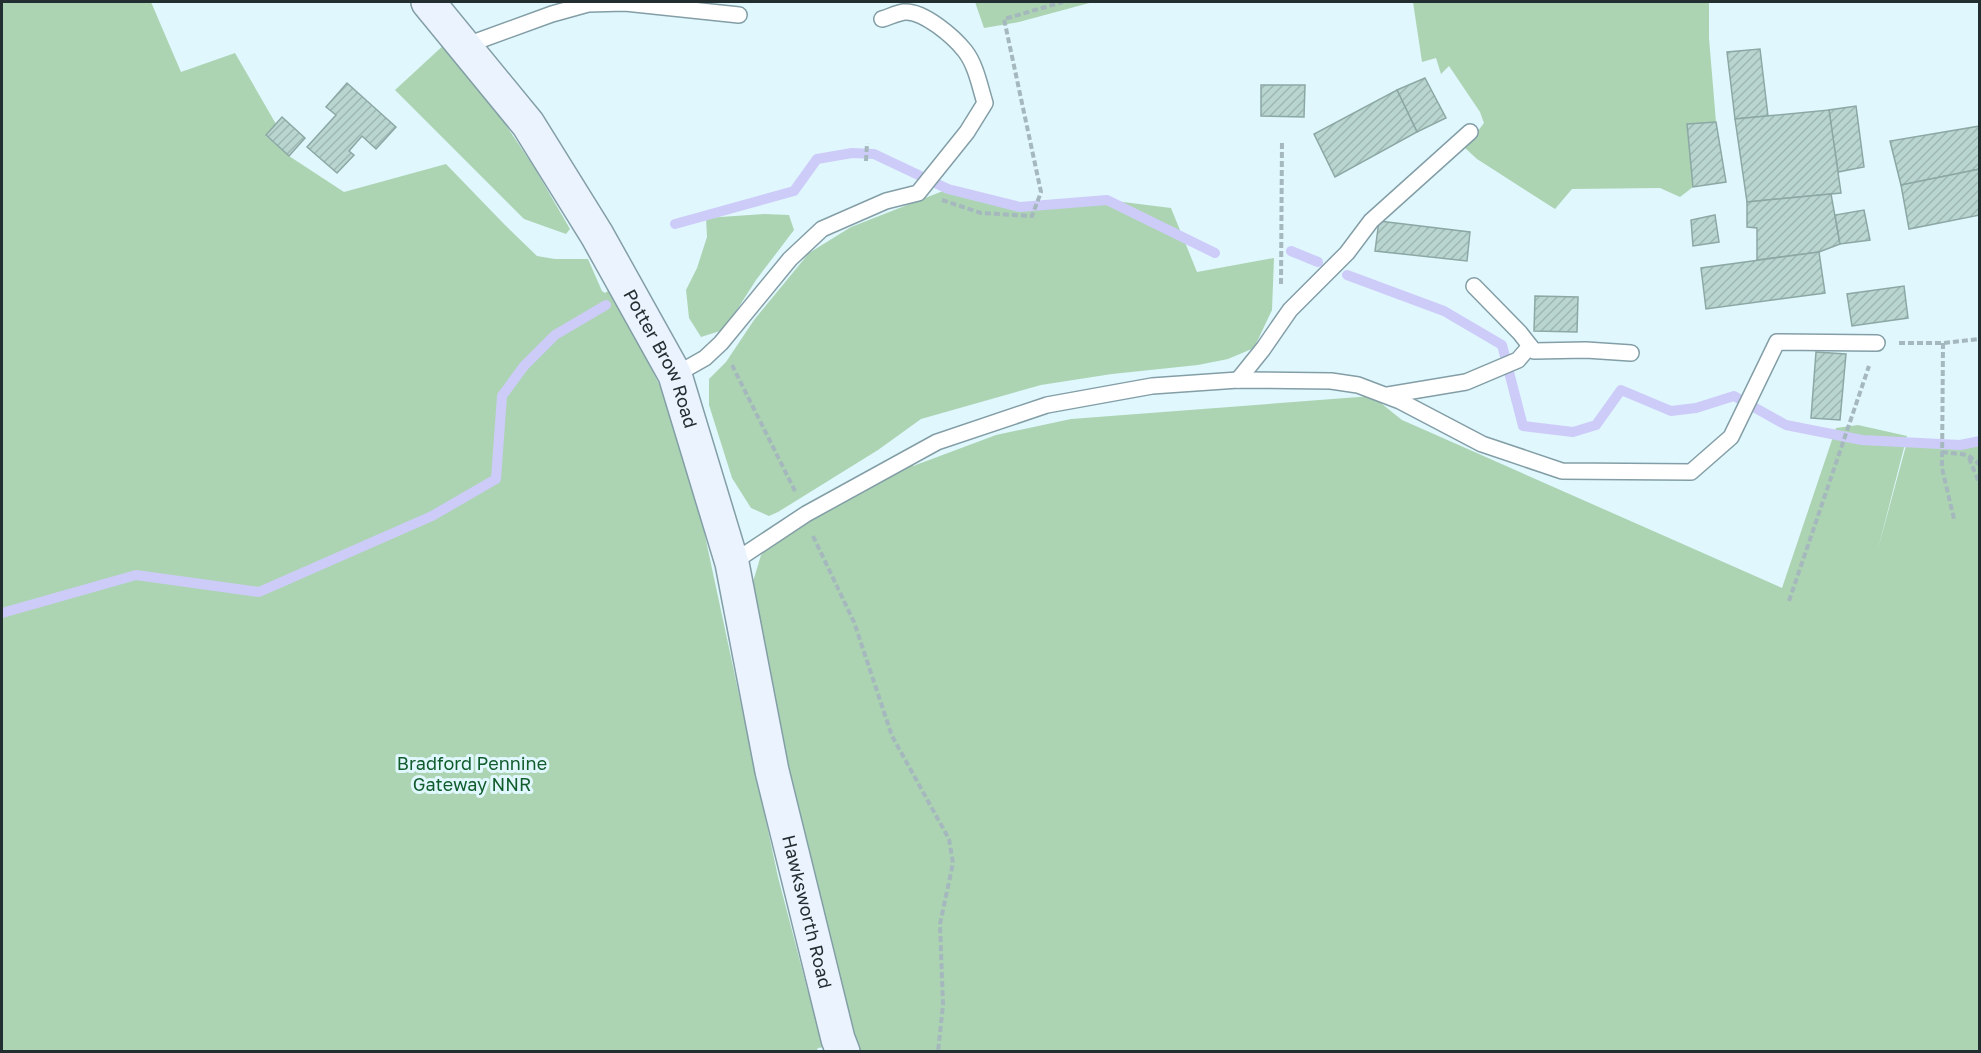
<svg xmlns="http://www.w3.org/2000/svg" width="1981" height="1053" viewBox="0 0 1981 1053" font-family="'Golos Text',sans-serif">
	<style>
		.green { fill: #acd4b3 }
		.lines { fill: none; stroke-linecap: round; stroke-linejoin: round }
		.stream { stroke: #cdccf9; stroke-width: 10 }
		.building { fill: url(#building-hatch); stroke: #8ca8a4; stroke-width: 1.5 }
		.lane-casing { stroke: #839ea6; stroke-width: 18 }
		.secondary-casing { stroke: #839ea6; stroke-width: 36 }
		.path { stroke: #a5b8bd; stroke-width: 4; stroke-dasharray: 6 3; stroke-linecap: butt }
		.lane { stroke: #fff; stroke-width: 15 }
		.secondary { stroke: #eaf3fe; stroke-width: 33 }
		.labels { text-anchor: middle; stroke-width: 6; stroke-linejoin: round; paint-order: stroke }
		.street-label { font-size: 18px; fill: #232e31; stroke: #e0f7fe }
		.park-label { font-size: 18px; fill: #105c2b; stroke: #e0f7fe }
	</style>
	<defs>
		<pattern id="building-hatch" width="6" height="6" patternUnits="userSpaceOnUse" patternTransform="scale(1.5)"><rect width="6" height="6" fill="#b8d5d0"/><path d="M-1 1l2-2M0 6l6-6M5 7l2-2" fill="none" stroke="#9eb7b3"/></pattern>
	</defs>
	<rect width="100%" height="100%" fill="#e0f7fe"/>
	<g class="green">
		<path d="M2 2H151L181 72 235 53 276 124 266 136 289 156 344 192 446 164 504 224 537 256 555 259H588L602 291 605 293 611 289 662 390 701 517 778 877 807 988 825 1047 818 1048 816 1052H2Z"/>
		<path d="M975 2H1093L1019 22 984 28Z"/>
		<path d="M1413 2H1709V38L1716 122 1687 125 1693 187 1680 197 1660 188 1572 189 1555 209 1477 159 1465 148 1484 123 1480 112 1449 66 1441 74 1436 58 1422 62Z"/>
		<path d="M446 43 497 112 534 167 570 229 566 234 524 219 395 90Z"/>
		<path d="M948 189 1020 207 1107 200 1171 208 1197 272 1274 258 1272 310 1254 348 1228 359 1198 365 1112 374 1041 385 921 419 878 450 778 512 769 516 751 508 732 478 709 405V379L726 362 754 320 809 253 851 227Z"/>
		<path d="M765 214 789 215 794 230 756 280 733 316 720 331 701 337 689 318 686 290 697 268 707 237 706 218Z"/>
		<path d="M1372 396 1402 420 1418 427 1782 588 1836 428 1858 425 1907 436 1878 549 1907 442 1960 445 1979 441V1051H855L778 728 752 585 761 555 770 543 908 455 913 466 996 435 1071 419Z"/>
	</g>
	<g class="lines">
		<g class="stream">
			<path d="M675 224 794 191 817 159 852 153 874 154 948 189 1020 207 1107 200 1215 253"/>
			<path d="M1291 251 1318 262"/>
			<path d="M1347 275 1444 311 1502 345 1523 426 1573 432 1596 425 1621 390 1671 411 1696 408 1734 396 1786 425 1862 440 1960 445 1980 441"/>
			<path d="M2 613 136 575 259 592 432 516 496 479 502 396 524 366 555 335 606 305"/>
		</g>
	</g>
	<g class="building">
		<path d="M1760 49 1768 116 1735 119 1727 52Z"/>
		<path d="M1425 78 1446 118 1417 132 1397 90Z"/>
		<path d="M347 83 396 127 376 149 362 136 349 151 354 155 337 173 307 147 336 115 326 107Z"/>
		<path d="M1261 85H1305L1304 117 1261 116Z"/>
		<path d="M1397 90 1417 132 1335 177 1314 134Z"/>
		<path d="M1856 106 1864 167 1838 172 1829 110Z"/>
		<path d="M1829 110 1841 193 1747 202 1735 119Z"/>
		<path d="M282 117 305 138 289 156 266 135Z"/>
		<path d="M1716 122 1726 182 1693 187 1687 124Z"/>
		<path d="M1980 126V169L1901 185 1890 141Z"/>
		<path d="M1980 169V215L1909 229 1901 185Z"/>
		<path d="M1831 194 1840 244 1819 252 1757 260V228L1747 227V202Z"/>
		<path d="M1864 210 1870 240 1840 244 1835 215Z"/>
		<path d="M1715 215 1719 242 1693 246 1691 220Z"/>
		<path d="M1379 221 1470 232 1467 261 1375 251Z"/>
		<path d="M1819 252 1825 293 1706 309 1701 268Z"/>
		<path d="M1904 286 1908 318 1852 326 1847 294Z"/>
		<path d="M1535 296 1578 297 1577 332 1534 331Z"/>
		<path d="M1816 352 1846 354 1840 420 1811 418Z"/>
	</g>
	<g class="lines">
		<g class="lane-casing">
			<g id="lane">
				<path d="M464 46 552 14 588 4 625 3 739 15"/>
				<path d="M1474 286 1520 333 1534 351 1586 350 1631 353"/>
				<path d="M675 375 705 358 721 343 790 259 822 229 886 201 918 193 967 132 985 103C980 87 976 65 965 51 954 37 923 10 904 12 897 13 889 17 882 19"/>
				<path d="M1238 380 1263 349 1290 310 1347 253 1371 221 1470 132"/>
				<path d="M1388 395 1466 382 1518 360 1530 346"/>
				<path d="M732 563 806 514 937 442 1047 405 1152 386 1238 380 1331 381 1358 385 1400 401 1482 444 1562 471 1691 472 1731 437 1777 342 1877 343"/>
			</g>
		</g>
		<g class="secondary-casing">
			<g id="secondary">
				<path id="s1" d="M428 2 528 124 597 235 675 375 732 563 772 771 838 1039 843 1052"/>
			</g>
		</g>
		<g class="path">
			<path d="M866 161 867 143"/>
			<path d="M942 200 981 213 1032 216 1041 192 1004 19 1063 2"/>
			<path d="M1281 284 1282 140"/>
			<path d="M1899 343H1943L1980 339"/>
			<path d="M1943 343 1942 468 1954 519"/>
			<path d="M732 365 796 493"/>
			<path d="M1942 452 1968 455 1980 465"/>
			<path d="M1969 458 1980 485"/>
			<path d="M813 536 854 622 892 736 949 839 953 863 940 924 943 1005 938 1052"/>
			<path d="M1789 601 1869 366"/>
		</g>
		<use href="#lane" class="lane"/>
		<use href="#secondary" class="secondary"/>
	</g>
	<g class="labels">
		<g class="street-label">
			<text dy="6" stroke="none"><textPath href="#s1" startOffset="428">Potter Brow Road</textPath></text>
			<text dy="6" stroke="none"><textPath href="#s1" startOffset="1002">Hawksworth Road</textPath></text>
		</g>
		<g class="park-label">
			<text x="472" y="770">Bradford Pennine<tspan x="472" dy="21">Gateway NNR</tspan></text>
		</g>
	</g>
	<rect width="1981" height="1053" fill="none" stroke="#232e31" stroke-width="6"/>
</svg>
